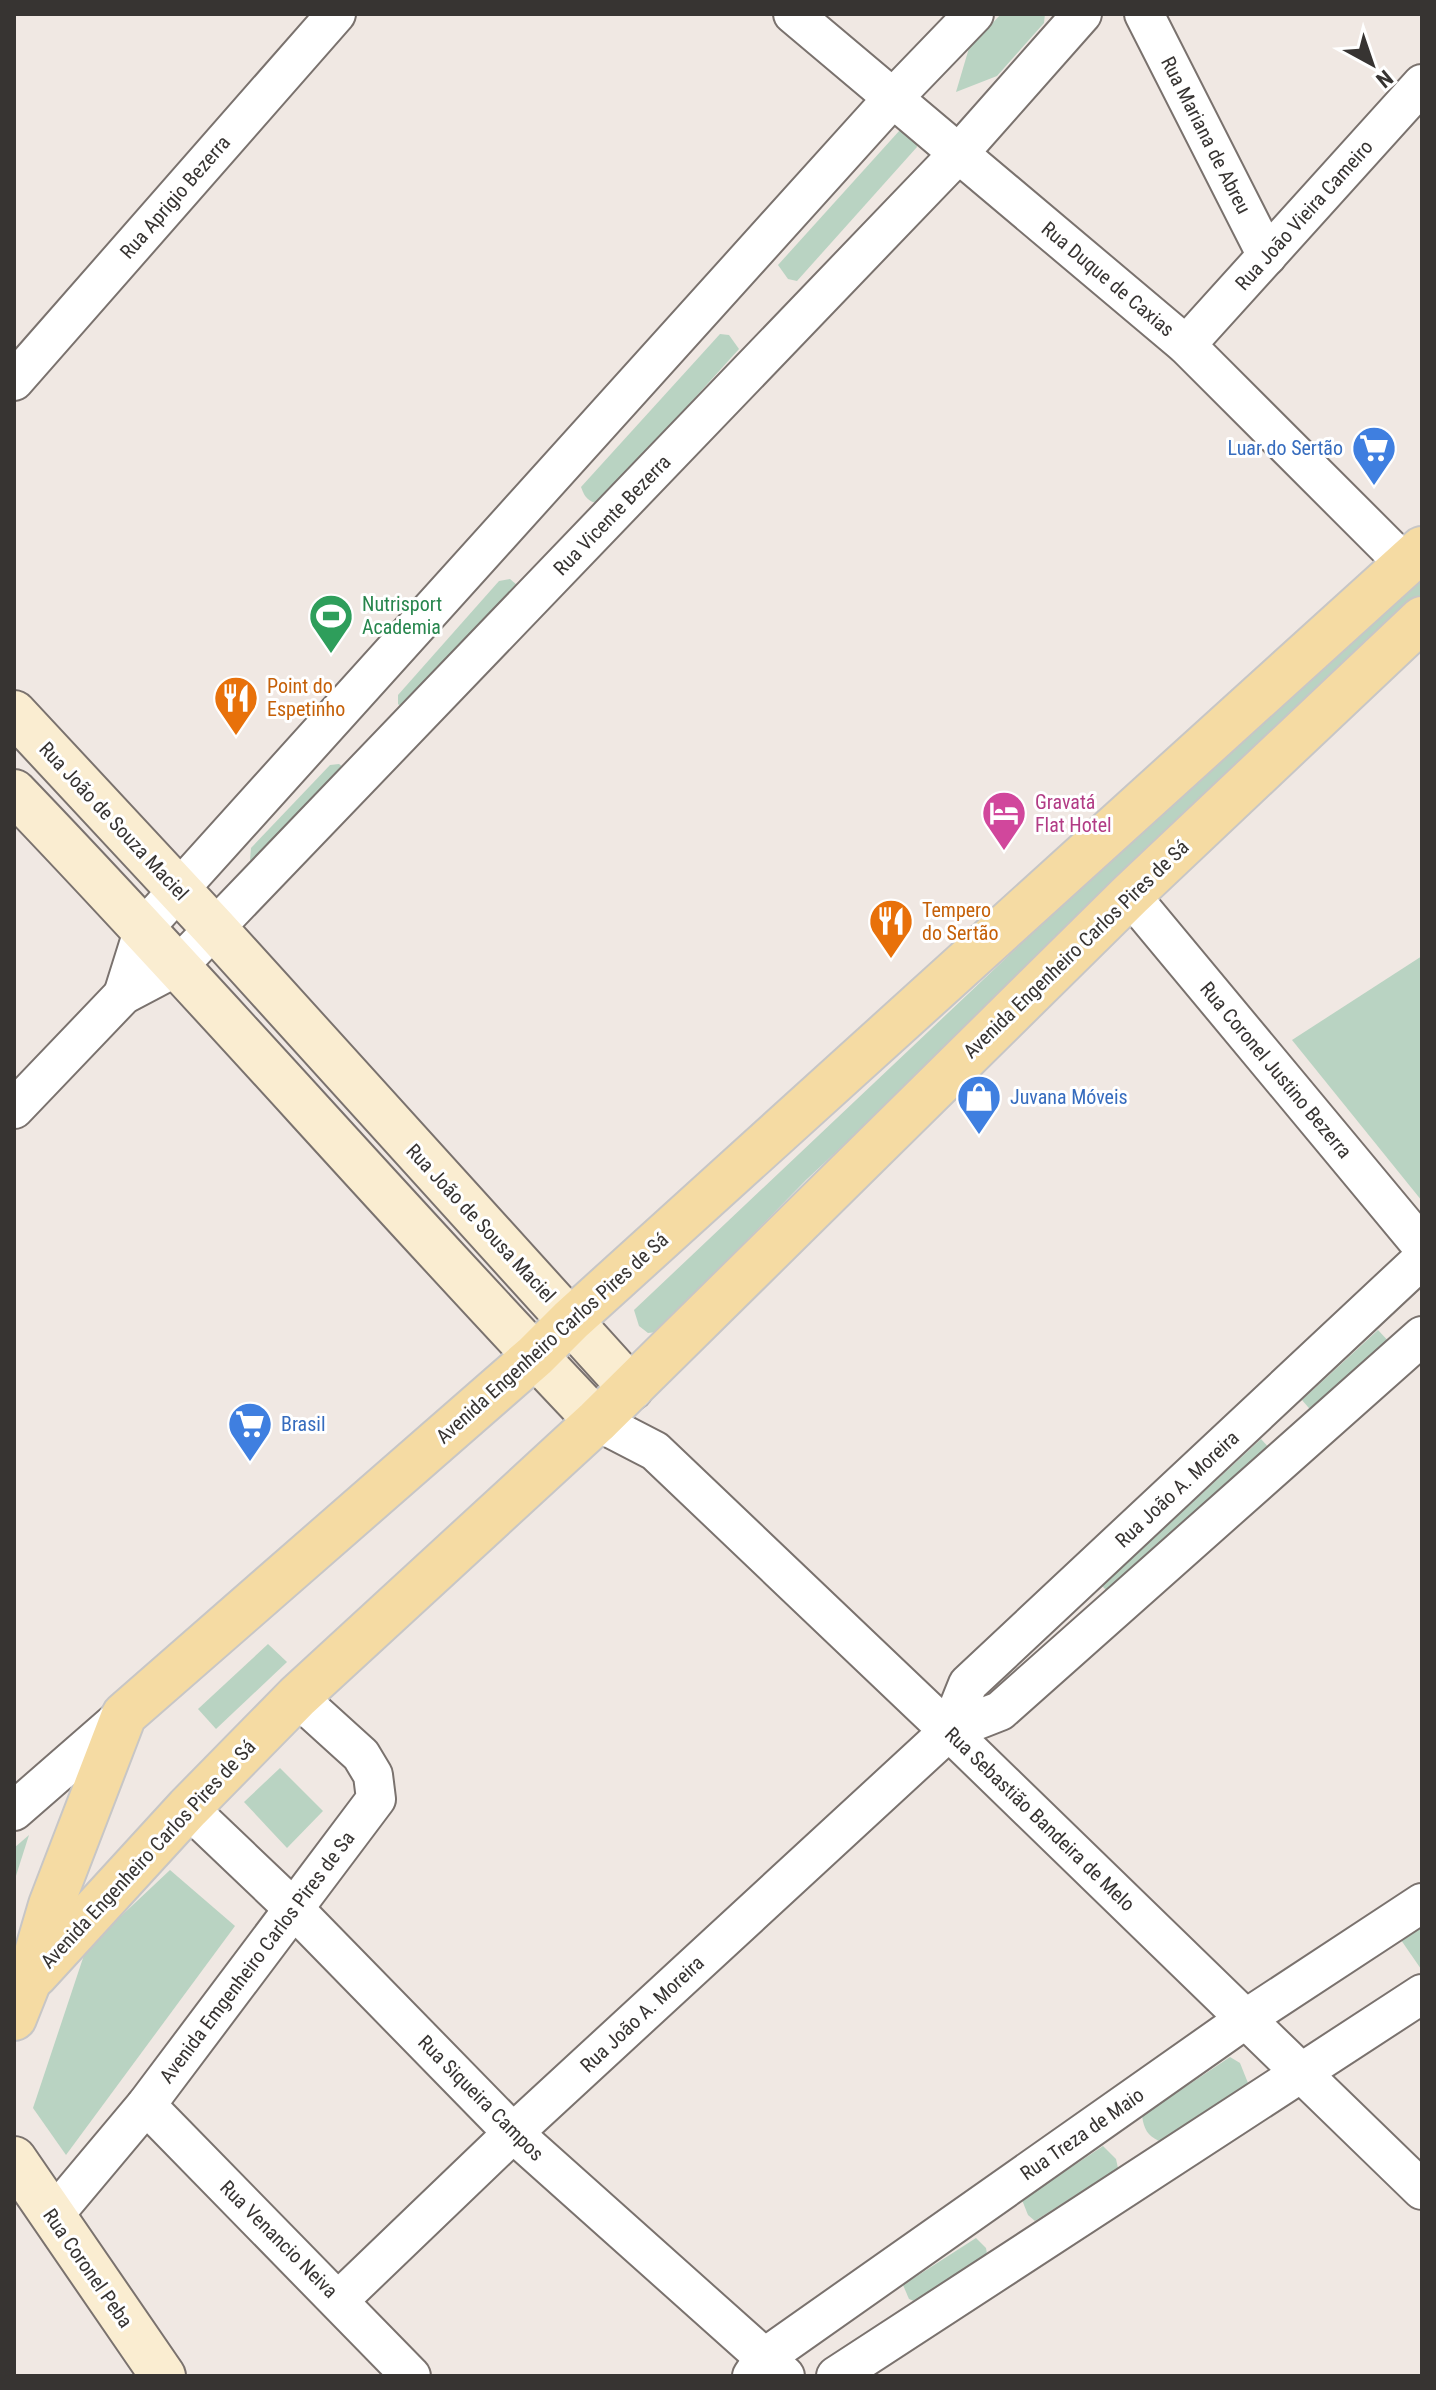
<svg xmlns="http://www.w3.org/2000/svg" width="1436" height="2390" viewBox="0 0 1436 2390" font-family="'Roboto Condensed',sans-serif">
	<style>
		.green { fill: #b9d3c2 }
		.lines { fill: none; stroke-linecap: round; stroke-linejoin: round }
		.street-casing { stroke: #7a726e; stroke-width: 42 }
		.secondary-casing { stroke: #7a726e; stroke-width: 48 }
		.primary-casing { stroke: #c7c6c6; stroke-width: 48 }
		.street { stroke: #fff; stroke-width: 38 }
		.secondary { stroke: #faedd1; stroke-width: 44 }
		.primary { stroke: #f5dba3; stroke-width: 44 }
		.labels { text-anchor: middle; stroke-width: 6; stroke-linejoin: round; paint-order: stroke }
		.street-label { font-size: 20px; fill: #373432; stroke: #fff }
		.shop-label { font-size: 20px; fill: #366cbe; stroke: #fff; text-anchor: start }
		.leisure-label { font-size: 20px; fill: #27864d; stroke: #fff; text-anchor: start }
		.food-label { font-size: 20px; fill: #c56008; stroke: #fff; text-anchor: start }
		.hotel-label { font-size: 20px; fill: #b23c85; stroke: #fff; text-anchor: start }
	</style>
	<rect width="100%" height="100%" fill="#f0e8e3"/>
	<g class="green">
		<path d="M1001 14H1045L1044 23 997 76 956 92 969 48Z"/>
		<path d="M900 130 915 138 917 147 797 281 788 279 778 265Z"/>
		<path d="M720 334 729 335 739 349 599 504C588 501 585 498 581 487Z"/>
		<path d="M510 579 517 585 519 595 408 713 398 704V695L499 581Z"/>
		<path d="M1422 580V605L806 1180 657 1332 648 1333 639 1326 634 1310 1115 855Z"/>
		<path d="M339 764 348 771 260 869 250 860 251 848 330 765Z"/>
		<path d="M1422 956V1201L1292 1040Z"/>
		<path d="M1378 1330 1391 1344 1314 1414 1302 1400Z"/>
		<path d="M1261 1439 1271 1450 1111 1595 1102 1586Z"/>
		<path d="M268 1644 287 1662 216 1729 198 1709Z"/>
		<path d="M280 1768 323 1811 287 1848 244 1802Z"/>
		<path d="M29 1835 14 1882V1848Z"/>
		<path d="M170 1870 235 1926 66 2155 33 2108 86 1949Z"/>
		<path d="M1422 1926V1969H1421L1401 1940Z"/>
		<path d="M1230 2057 1240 2063 1248 2083 1159 2141C1147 2135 1144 2129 1142 2116Z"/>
		<path d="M1103 2146 1116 2159 1118 2168 1035 2221 1028 2215 1022 2200Z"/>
		<path d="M976 2238 986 2248 987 2254 914 2301 909 2299 903 2285Z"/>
	</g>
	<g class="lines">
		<g class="street-casing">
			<g id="street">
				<path d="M793 14 1186 345 1405 564"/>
				<path d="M1144 14 1267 256"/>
				<path d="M1186 345 1422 84"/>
				<path d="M14 381 336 14"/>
				<path d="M1130 895 1422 1246"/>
				<path d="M123 995 144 928 893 98 974 14"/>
				<path d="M14 1109 123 995 178 966 959 153 1082 14"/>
				<path d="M597 1421 655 1451 949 1731 1422 2190"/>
				<path d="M949 1731 968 1684 1422 1259"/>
				<path d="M188 1808 295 1910 513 2133 785 2376"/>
				<path d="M14 1811 124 1715"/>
				<path d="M146 2105 411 2376"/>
				<path d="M52 2217 146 2105 376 1799 373 1775 361 1755 297 1697"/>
				<path d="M339 2300 513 2133 949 1731 1000 1711 1422 1336"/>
				<path d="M752 2376 764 2358 1247 2018 1422 1903"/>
				<path d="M836 2376 1422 1994"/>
			</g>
		</g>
		<g class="secondary-casing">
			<g id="secondary">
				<path d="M14 713 215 929 631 1388"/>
				<path d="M14 792C212 998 399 1214 597 1421"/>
				<path d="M14 2159 163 2376"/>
			</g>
		</g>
		<g class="primary-casing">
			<g id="primary">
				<path d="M35 1975 188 1808 297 1697 597 1421 1130 895 1422 619"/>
				<path d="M14 2018 28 1983 51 1905 124 1715 535 1356 571 1320 1422 549"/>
			</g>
		</g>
		<use href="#street" class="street"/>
		<use href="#secondary" class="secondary"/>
		<use href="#primary" class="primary"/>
	</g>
	<defs>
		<g id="supermarket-pin" transform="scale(2.3)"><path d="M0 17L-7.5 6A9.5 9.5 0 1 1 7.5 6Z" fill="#3f7fe0" stroke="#fff"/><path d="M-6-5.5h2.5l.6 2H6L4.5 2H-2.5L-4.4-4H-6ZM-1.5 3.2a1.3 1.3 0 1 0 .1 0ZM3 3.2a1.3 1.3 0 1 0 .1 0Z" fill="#fff"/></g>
		<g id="stadium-pin" transform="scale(2.3)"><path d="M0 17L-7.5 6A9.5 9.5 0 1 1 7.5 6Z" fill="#2e9e5b" stroke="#fff"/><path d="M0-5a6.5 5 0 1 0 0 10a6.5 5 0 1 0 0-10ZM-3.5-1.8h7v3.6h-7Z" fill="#fff"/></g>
		<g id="restaurant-pin" transform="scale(2.3)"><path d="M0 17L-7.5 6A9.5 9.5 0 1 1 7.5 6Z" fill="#e8710a" stroke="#fff"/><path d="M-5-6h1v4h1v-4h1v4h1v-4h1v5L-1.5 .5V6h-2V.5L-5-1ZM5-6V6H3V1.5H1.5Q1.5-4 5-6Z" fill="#fff"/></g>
		<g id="hotel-pin" transform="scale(2.3)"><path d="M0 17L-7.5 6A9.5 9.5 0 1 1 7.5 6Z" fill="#d1479c" stroke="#fff"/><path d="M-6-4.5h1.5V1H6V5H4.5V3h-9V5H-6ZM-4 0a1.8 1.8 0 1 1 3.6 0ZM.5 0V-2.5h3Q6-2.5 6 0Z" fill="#fff"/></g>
		<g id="shop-pin" transform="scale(2.3)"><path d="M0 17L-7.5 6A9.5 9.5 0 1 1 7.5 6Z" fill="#3f7fe0" stroke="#fff"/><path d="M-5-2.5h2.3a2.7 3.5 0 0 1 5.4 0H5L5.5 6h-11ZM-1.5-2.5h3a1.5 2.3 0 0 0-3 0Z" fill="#fff"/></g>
	</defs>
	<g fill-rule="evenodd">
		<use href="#supermarket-pin" x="1374" y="448"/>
		<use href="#stadium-pin" x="331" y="616"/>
		<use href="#restaurant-pin" x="236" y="698"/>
		<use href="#hotel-pin" x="1004" y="813"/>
		<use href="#restaurant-pin" x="891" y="921"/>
		<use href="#shop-pin" x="979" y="1097"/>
		<use href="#supermarket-pin" x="250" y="1424"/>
	</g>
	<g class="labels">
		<g class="street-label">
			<text transform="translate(1206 135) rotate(63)" y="7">Rua Mariana de Abreu</text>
			<text transform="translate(175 197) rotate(-49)" y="7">Rua Aprigio Bezerra</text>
			<text transform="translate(1304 215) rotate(-48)" y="7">Rua Joāo Vieira Cameiro</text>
			<text transform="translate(1108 279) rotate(40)" y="7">Rua Duque de Caxias</text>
			<text transform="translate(612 515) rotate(-46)" y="7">Rua Vicente Bezerra</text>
			<text transform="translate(114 821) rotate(47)" y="7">Rua João de Souza Maciel</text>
			<text transform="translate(1076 949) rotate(-44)" y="7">Avenida Engenheiro Carlos Pires de Sá</text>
			<text transform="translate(1276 1070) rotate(50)" y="7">Rua Coronel Justino Bezerra</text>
			<text transform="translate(481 1223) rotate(47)" y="7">Rua João de Sousa Maciel</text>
			<text transform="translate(552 1338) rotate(-42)" y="7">Avenida Engenheiro Carlos Pires de Sá</text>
			<text transform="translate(1177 1489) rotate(-43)" y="7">Rua João A. Moreira</text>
			<text transform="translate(1040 1819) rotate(44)" y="7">Rua Sebastião Bandeira de Melo</text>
			<text transform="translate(148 1854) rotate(-47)" y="7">Avenida Engenheiro Carlos Pires de Sá</text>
			<text transform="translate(257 1957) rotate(-53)" y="7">Avenida Emgenheiro Carlos Pires de Sa</text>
			<text transform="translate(642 2014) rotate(-43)" y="7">Rua João A. Moreira</text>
			<text transform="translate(481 2098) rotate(45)" y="7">Rua Siqueira Campos</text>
			<text transform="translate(1082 2134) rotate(-35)" y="7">Rua Treza de Maio</text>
			<text transform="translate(279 2239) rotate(45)" y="7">Rua Venancio Neiva</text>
			<text transform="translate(88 2268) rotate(55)" y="7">Rua Coronel Peba</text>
		</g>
		<g class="shop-label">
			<text x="1343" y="455" text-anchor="end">Luar do Sertão</text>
			<text x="1010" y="1104">Juvana Móveis</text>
			<text x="281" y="1431">Brasil</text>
		</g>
		<g class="leisure-label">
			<text x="362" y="611">Nutrisport<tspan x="362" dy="23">Academia</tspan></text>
		</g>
		<g class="food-label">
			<text x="267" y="693">Point do<tspan x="267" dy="23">Espetinho</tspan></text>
			<text x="922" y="917">Tempero<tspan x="922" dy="23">do Sertão</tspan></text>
		</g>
		<g class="hotel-label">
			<text x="1035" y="809">Gravatá<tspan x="1035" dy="23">Flat Hotel</tspan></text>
		</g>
	</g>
	<rect width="1436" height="2390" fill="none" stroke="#373432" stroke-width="32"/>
	<g transform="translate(1372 64) rotate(140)" stroke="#ffffff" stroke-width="6" paint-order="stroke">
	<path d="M0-6L14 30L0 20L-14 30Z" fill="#373432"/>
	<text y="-12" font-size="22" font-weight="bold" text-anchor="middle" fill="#373432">N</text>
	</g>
</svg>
